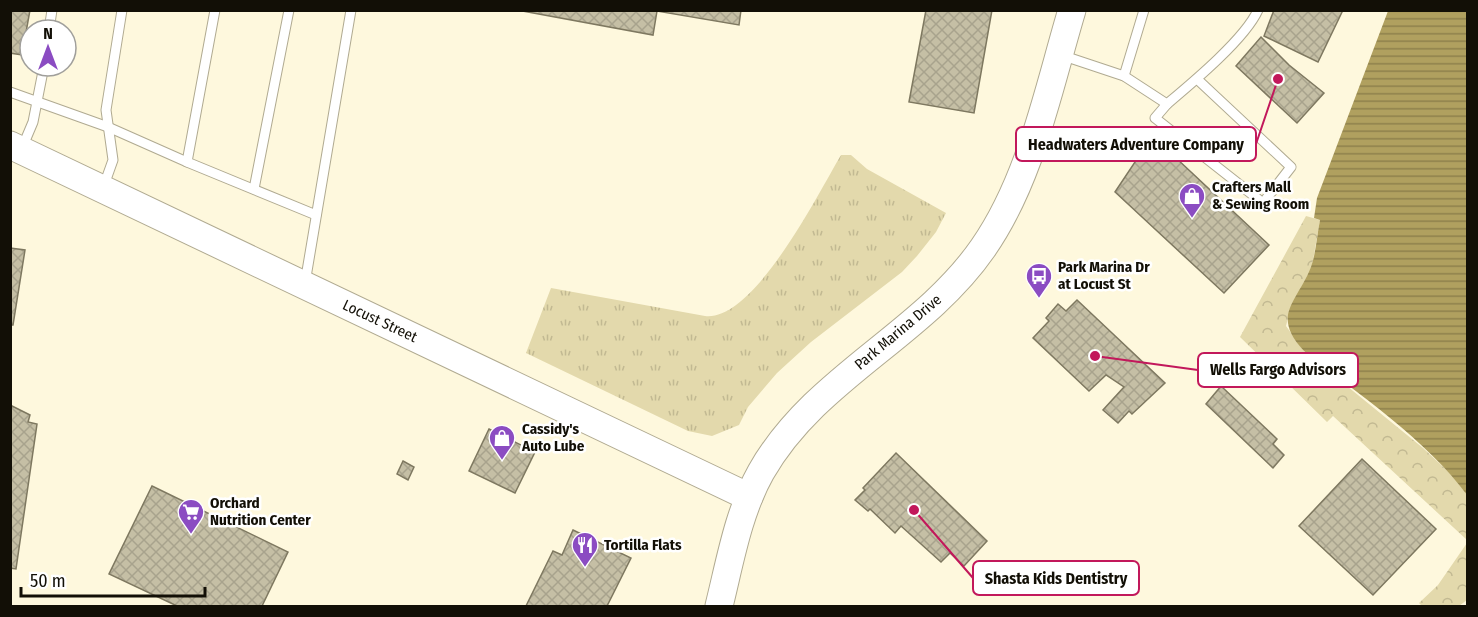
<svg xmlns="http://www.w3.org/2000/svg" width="1478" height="617" viewBox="0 0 1478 617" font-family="'Fira Sans Condensed',sans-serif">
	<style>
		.grass { fill: url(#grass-tufts) }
		.forest { fill: url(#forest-crowns) }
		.water { fill: url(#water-rules) }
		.building { fill: url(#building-cross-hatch); stroke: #7e7860; stroke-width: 1.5 }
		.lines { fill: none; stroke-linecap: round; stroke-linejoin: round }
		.lane-casing { stroke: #b0aa91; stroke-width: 11 }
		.secondary-casing { stroke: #b0aa91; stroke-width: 29 }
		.lane { stroke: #fff; stroke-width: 9 }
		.secondary { stroke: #fff; stroke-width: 27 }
		.labels { text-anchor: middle; stroke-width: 5; stroke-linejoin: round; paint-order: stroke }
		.poi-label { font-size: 15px; font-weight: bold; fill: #120f06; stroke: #fff; text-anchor: start }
		.street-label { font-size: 15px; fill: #120f06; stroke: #fff }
		.leader { fill: none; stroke: #c2185b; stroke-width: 2 }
		.callout-dot { fill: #c2185b; stroke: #fff; stroke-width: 2 }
		.callout { fill: #fff; stroke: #c2185b; stroke-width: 2 }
		.callout-label { font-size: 16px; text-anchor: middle; font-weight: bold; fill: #120f06 }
	</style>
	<defs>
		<pattern id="grass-tufts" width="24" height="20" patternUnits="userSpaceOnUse" patternTransform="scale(1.5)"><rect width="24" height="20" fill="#e3d9ac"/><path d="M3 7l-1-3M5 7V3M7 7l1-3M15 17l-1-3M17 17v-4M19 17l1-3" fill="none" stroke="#c2b992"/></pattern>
		<pattern id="forest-crowns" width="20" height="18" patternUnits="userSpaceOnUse" patternTransform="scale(1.5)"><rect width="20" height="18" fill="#e3d9ac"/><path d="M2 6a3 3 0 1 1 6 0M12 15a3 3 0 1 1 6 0" fill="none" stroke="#c2b992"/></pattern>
		<pattern id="water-rules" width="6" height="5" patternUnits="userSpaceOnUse" patternTransform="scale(1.5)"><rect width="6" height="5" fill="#b0a05f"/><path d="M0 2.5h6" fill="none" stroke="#8e814c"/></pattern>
		<pattern id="building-cross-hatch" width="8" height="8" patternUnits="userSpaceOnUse" patternTransform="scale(1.5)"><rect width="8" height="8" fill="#c5bfa5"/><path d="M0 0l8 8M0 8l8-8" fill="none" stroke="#a8a38d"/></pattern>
	</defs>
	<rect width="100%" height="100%" fill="#fef8dd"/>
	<path class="grass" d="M841 155H851L867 169 946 213 936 232 917 256 902 272 811 342 777 373 748 407 739 425 712 436 688 431 526 353 551 288 705 316C754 322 819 192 841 155Z"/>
	<g class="forest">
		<path d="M1306 216 1320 220 1312 266 1290 310 1286 326 1304 351 1423 448 1454 477 1467 495V540L1333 416 1327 422 1240 337Z"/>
		<path d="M1467 543V600L1459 606H1422L1419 603 1438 585Z"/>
	</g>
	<path class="water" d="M1388 11H1467V495C1428 441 1357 393 1304 351 1271 315 1296 304 1311 267 1316 253 1317 235 1320 220L1314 218 1317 198Z"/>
	<g class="building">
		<path d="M10 10H30L22 55 10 53Z"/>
		<path d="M517 10H741L739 25 657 11 653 35Z"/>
		<path d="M926 10H992L974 113 909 102Z"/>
		<path d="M1274 10H1343L1318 62 1264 36Z"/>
		<path d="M1261 37 1289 65 1324 93 1297 123 1236 66Z"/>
		<path d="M1160 143 1269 245 1224 293 1115 192 1135 162Z"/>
		<path d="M10 248 25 250 13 325H10Z"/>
		<path d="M1077 300 1165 383 1132 414 1129 411 1118 423 1103 410 1124 387 1106 375 1089 391 1033 338 1049 321 1046 318 1058 304 1066 311Z"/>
		<path d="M1221 386 1277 439 1273 444 1284 455 1273 468 1206 404Z"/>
		<path d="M10 405 30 415 28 422 37 424 16 569 10 568Z"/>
		<path d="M489 429 535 452 515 493 469 471Z"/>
		<path d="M896 453 987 541 964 566 950 553 941 562 901 526 895 533 870 509 868 511 855 500 865 490 863 488Z"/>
		<path d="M1362 459 1436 529 1373 595 1299 526Z"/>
		<path d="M403 461 414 467 408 480 397 474Z"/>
		<path d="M152 486 288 552 262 606H177L109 574Z"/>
		<path d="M573 530 631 558 607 606H526L553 551 562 555Z"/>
	</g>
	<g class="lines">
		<g class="lane-casing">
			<g id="lane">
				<path d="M215 10 187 162 316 215"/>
				<path d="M49 30 52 10"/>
				<path d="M1061 55 1124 76 1167 104C1192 83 1245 39 1258 10"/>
				<path d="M1124 76 1144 10"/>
				<path d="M10 92 108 127 187 162"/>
				<path d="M1167 104 1155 118 1263 203 1291 167 1197 79"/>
				<path d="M22 148 33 122 44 66"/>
				<path d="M103 188 113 160 106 110 122 10"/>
				<path d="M254 189 289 10"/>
				<path d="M305 283 351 10"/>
			</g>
		</g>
		<g class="secondary-casing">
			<g id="secondary">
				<path d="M10 145 749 497"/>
				<path d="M719 606C730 562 738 513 761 472 815 377 922 336 983 248 1031 179 1048 90 1072 10"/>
			</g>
		</g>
		<use href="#lane" class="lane"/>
		<use href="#secondary" class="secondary"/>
	</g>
	<defs>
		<g id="shop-pin" transform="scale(1.35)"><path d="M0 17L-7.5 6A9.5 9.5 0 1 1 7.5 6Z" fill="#8b4cc2" stroke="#fff"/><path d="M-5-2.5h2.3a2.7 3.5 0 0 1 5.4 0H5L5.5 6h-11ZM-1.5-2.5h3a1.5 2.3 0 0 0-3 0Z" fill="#fff"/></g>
		<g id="bus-pin" transform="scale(1.35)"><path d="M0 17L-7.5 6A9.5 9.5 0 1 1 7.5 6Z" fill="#8b4cc2" stroke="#fff"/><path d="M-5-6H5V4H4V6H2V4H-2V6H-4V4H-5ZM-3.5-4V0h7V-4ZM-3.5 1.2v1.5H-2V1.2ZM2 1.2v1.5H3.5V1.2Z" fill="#fff"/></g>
		<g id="supermarket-pin" transform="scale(1.35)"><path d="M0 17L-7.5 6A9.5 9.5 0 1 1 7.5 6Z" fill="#8b4cc2" stroke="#fff"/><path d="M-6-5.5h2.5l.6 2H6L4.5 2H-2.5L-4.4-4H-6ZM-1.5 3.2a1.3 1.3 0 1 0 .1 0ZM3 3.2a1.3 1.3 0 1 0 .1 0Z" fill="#fff"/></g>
		<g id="restaurant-pin" transform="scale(1.35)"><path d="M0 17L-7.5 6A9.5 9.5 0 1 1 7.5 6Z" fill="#8b4cc2" stroke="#fff"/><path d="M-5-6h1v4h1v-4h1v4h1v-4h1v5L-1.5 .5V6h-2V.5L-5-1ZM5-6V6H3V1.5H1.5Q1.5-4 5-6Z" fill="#fff"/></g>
	</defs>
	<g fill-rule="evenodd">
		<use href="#shop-pin" x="1192" y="196"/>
		<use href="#bus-pin" x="1039" y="276"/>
		<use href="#shop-pin" x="502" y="438"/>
		<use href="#supermarket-pin" x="191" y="512"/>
		<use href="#restaurant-pin" x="585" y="545"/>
	</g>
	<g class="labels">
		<g class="poi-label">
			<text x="1212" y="192">Crafters Mall<tspan x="1212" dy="17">&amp; Sewing Room</tspan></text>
			<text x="1058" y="272">Park Marina Dr<tspan x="1058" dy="17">at Locust St</tspan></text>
			<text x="522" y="434">Cassidy's<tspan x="522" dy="17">Auto Lube</tspan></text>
			<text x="210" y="508">Orchard<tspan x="210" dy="17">Nutrition Center</tspan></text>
			<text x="604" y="550">Tortilla Flats</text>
		</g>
		<g class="street-label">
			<text transform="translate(380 321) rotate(25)" y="5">Locust Street</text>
			<text transform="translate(898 332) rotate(-40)" y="5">Park Marina Drive</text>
		</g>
	</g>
	<path class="leader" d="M1278 79L1256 144M1095 356L1198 370M914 510L973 578"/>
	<g class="callout-dot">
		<circle cx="1278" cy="79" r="6"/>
		<circle cx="1095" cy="356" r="6"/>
		<circle cx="914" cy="510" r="6"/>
	</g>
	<g class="callout">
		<rect x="1016" y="127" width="240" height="34" rx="6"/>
		<rect x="1198" y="353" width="160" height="34" rx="6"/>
		<rect x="973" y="561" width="166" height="34" rx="6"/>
	</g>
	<g class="callout-label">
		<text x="1136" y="150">Headwaters Adventure Company</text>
		<text x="1278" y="375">Wells Fargo Advisors</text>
		<text x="1056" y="584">Shasta Kids Dentistry</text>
	</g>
	<rect width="1478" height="617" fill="none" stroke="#120f06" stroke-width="24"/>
	<g transform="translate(48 48)"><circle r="28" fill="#ffffff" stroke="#a09f9b" stroke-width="1.5"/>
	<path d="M0-4.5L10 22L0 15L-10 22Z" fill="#8b4cc2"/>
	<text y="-9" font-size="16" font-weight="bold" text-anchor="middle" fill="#120f06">N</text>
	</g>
	<path d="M21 587v9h184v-9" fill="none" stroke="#120f06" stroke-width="3"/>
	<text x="30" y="587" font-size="18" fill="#120f06" stroke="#ffffff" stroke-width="4.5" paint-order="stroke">50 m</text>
</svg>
